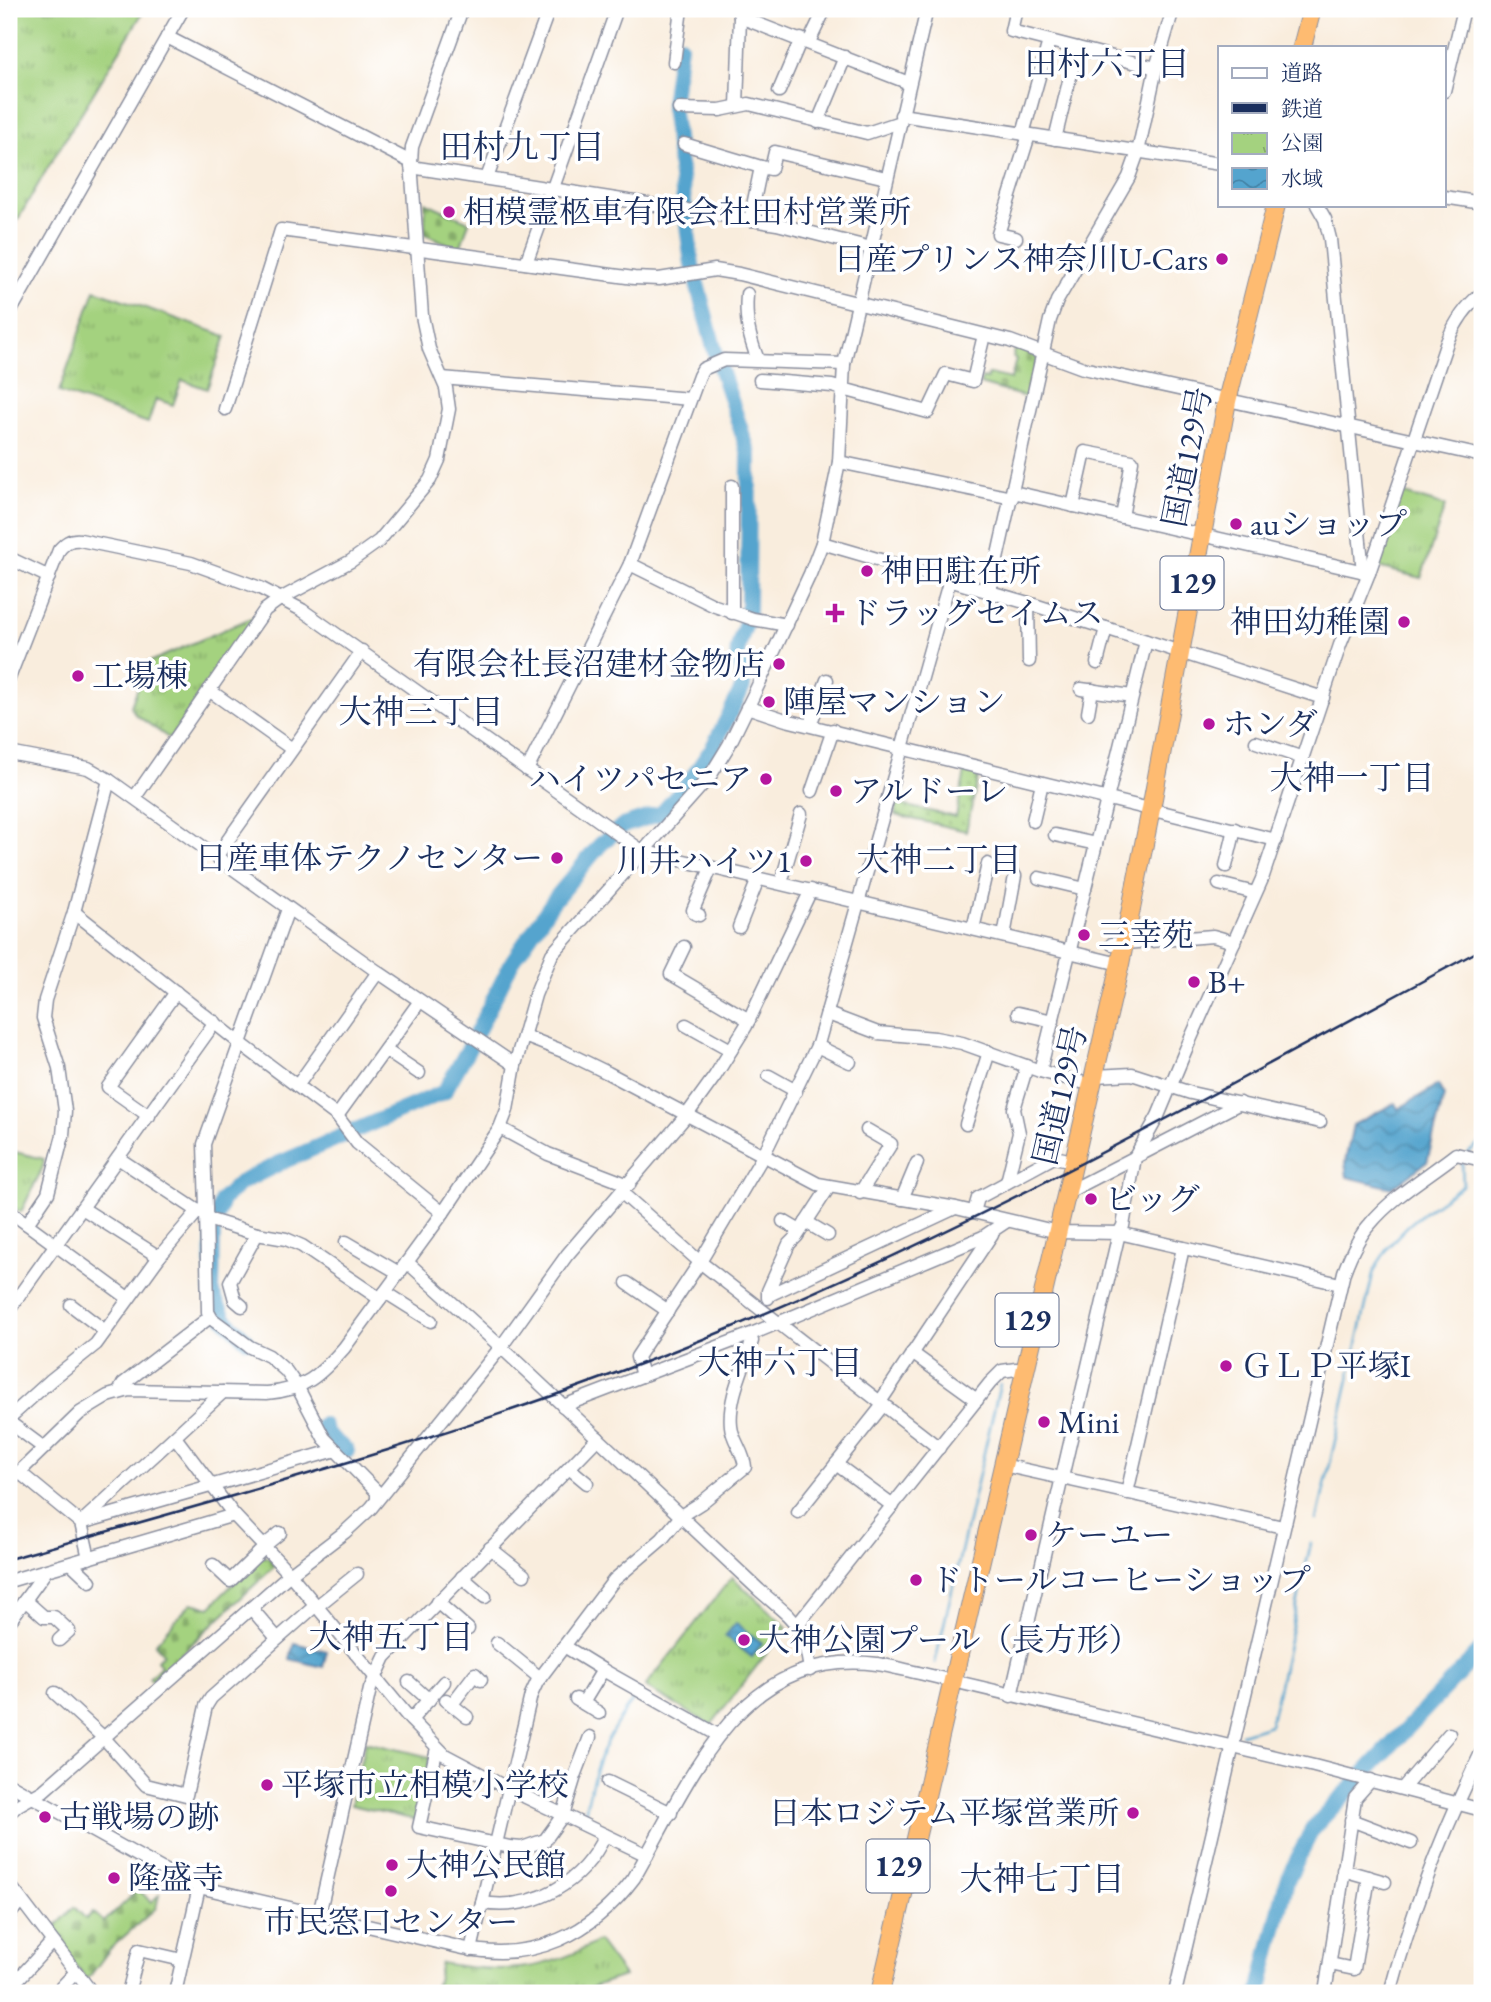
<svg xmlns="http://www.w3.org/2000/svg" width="1491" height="2002" viewBox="0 0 1491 2002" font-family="'EB Garamond','Noto Serif JP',serif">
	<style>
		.cemetery { fill: url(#cemetery-stones); stroke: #60806e; stroke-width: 2 }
		.park { fill: url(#park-tufts); stroke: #60806e; stroke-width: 2 }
		.garden { fill: url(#garden-dots); stroke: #60806e; stroke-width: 2 }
		.water { fill: url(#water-waves); stroke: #386a96; stroke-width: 2 }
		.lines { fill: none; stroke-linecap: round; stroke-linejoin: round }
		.stream { stroke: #54a4ce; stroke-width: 2.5 }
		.river { stroke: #54a4ce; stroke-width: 16 }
		.minor-casing { stroke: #8a8e9e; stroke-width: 15 }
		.highway-casing { stroke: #8a8e9e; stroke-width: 20 }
		.minor { stroke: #fff; stroke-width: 12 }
		.highway { stroke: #febb71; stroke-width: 18 }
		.rail { stroke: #1b2f5e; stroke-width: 2.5 }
		.poi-dot { fill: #b5179e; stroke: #fff; stroke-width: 2.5 }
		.labels { text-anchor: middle; stroke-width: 7; stroke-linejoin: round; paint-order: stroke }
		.shield { fill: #fff; stroke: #5f6d8e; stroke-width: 2 }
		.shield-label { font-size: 30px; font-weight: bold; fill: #1b2f5e }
		.poi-label { font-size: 32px; fill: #1b2f5e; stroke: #fff; text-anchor: start }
		.street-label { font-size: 32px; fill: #1b2f5e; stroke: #fff }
		.neighbourhood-label { font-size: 33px; fill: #1b2f5e; stroke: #fff }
	</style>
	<defs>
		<pattern id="cemetery-stones" width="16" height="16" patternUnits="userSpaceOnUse" patternTransform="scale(1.75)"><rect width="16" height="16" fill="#a4d27f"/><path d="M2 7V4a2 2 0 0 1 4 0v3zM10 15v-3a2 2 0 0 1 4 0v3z" fill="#85ab6b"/></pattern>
		<pattern id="park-tufts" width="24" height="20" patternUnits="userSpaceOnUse" patternTransform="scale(1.75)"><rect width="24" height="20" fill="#a4d27f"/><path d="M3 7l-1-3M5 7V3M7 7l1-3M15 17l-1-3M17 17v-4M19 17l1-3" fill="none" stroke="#85ab6b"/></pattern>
		<pattern id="garden-dots" width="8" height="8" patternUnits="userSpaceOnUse" patternTransform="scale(1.75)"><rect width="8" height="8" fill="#a4d27f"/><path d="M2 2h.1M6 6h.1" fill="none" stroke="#85ab6b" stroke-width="1.8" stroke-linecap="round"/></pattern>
		<pattern id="water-waves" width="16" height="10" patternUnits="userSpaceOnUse" patternTransform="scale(1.75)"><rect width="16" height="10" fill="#54a4ce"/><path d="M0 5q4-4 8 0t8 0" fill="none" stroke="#4586aa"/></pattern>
	</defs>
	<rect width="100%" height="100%" fill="#fff"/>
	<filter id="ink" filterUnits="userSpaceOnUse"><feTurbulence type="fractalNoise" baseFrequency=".0143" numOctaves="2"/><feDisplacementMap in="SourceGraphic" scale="14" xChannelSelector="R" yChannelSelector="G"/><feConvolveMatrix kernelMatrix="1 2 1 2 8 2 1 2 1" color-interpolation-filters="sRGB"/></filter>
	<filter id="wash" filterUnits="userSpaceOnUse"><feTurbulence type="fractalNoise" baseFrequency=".00686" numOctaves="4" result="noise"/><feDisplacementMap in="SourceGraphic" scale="28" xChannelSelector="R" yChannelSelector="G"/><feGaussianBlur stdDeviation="1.57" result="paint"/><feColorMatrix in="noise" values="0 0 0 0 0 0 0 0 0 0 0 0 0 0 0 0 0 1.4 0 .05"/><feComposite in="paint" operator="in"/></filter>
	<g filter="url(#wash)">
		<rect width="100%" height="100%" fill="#f9eddd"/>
		<g class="cemetery">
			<path d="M425 202 469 222 460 249 425 234Z"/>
			<path d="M1016 347 1038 357 1029 398 980 384 982 378 987 379 989 374 1011 379 1016 359 1013 357Z"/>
			<path d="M261 1556 270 1558 276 1565 152 1681 149 1678 161 1666 157 1660 164 1654 155 1644 191 1603 210 1607Z"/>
			<path d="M138 1889 151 1902 159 1895 156 1908 110 1949 87 1980 49 1934 74 1907 86 1919 93 1912 104 1922Z"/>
		</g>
		<g class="park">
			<path d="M9 9H145L47 169 9 235Z"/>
			<path d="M95 290 226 336 207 389 182 380 173 405 156 399 148 423 59 392Z"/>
			<path d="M1398 492 1445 506 1421 578 1374 566Z"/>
			<path d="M258 615 170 739 135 714 131 706 147 663Z"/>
			<path d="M15 1152 44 1159 43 1167 21 1212 9 1205V1174Z"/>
			<path d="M732 1577 787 1627 711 1725 645 1687Z"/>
			<path d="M365 1742 430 1757 416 1820 351 1805Z"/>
			<path d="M598 1941 624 1976 597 1985 582 1993H434L441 1963C500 1974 545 1972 598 1941Z"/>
		</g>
		<path class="garden" d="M966 767 980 770 966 831 895 815 897 804 956 817Z"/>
		<g class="water">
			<path d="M1438 1085 1444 1096 1427 1162 1392 1188 1347 1177 1345 1162 1353 1125 1395 1103 1398 1109Z"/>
			<path d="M736 1623 762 1643 752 1657 725 1636Z"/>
			<path d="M294 1643 327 1651 323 1667 290 1659Z"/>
		</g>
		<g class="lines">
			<g class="stream">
				<path d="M1468 1153 1482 1142"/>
				<path d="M1317 1520 1373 1274C1392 1231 1425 1211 1463 1185L1462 1160"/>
				<path d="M935 1663 1000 1384"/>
				<path d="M1241 1734 1270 1725 1311 1543"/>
				<path d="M584 1819C594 1766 603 1738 637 1695"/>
			</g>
			<g class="river">
				<path d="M247 1340 225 1319 212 1294 213 1227 222 1200 240 1183 280 1163 444 1092 468 1050 512 962 554 900 600 845 622 826 662 813 690 781 713 747 743 687C745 671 735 661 738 649 741 633 747 627 748 610L749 454 716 355 692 265 672 105 680 46"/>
				<path d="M323 1425 327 1434 347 1451"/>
				<path d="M1259 1993 1287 1880 1313 1828 1482 1649"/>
			</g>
		</g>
	</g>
	<g filter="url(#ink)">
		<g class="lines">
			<g class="minor-casing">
				<g id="minor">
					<path d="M1016 9 1011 31 1156 68"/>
					<path d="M740 17 909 83"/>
					<path d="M167 37 411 162"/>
					<path d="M809 42 825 9"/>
					<path d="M674 62 681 9"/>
					<path d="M779 91 801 39"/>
					<path d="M1444 91 1464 9"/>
					<path d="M737 106 740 17 738 9"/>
					<path d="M679 109 720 110 749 104 867 133 900 122"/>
					<path d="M901 115 1220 164"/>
					<path d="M818 122 845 57"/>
					<path d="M1023 134 1049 41"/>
					<path d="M1055 139 1077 48"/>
					<path d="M684 144 761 167"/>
					<path d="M411 167 777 224 871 248"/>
					<path d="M487 178 549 9"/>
					<path d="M1444 197 1482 203"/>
					<path d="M1317 205 1325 219 1330 239 1363 572"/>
					<path d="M750 220 761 167 771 169 775 152 886 178"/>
					<path d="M1016 238 998 234 1029 135"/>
					<path d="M526 263 617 9"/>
					<path d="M747 294C745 319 749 337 758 360"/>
					<path d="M9 314 183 9"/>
					<path d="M442 378 690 399"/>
					<path d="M760 380 832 386 928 412 946 374 973 381 984 335"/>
					<path d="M225 409 281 230 634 278 659 279 715 270 739 274 1010 341 1083 368 1482 456"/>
					<path d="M839 462 1012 498"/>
					<path d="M1013 492 1369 573"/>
					<path d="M1073 506 1085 452 1132 461 1122 517"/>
					<path d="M822 543 1028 603 1323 698"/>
					<path d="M9 558 49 577"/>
					<path d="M630 564 715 606 753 619 787 625"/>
					<path d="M990 591 1050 320 1057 301 1129 177 1138 152 1156 68 1173 9"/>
					<path d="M1028 603 1029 661"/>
					<path d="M732 613V486"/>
					<path d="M1097 663 1106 628"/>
					<path d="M9 678 59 550C65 543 70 539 80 540L191 563 260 588 302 610 642 851 1120 964"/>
					<path d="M1081 689 1132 696"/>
					<path d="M209 690 292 749"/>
					<path d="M747 707 786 720 1276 840"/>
					<path d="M1088 713 1092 690"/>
					<path d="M810 725 827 680"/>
					<path d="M1256 742 1303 758"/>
					<path d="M9 753 88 768 109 780 378 972 515 1065"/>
					<path d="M527 770 630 564 699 376 703 369 724 360 844 364"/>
					<path d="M109 780 74 912 45 1000 43 1018 59 1068 65 1111 63 1135 48 1193 27 1224 128 1298"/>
					<path d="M812 791 833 730"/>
					<path d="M135 797 265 610 280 599 351 561 379 541 430 480 439 460 449 409 446 388 429 349 422 316 411 162 412 147 462 9"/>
					<path d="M1033 821 1042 783"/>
					<path d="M1055 835 1096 844"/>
					<path d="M216 857 362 651"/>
					<path d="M1226 866 1235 829"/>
					<path d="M1039 878 1085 889"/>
					<path d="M781 883 801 814"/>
					<path d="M1219 884 1255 893"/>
					<path d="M74 912 240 1043 288 909"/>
					<path d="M699 915 694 913 693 910 711 868"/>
					<path d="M739 927 758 879"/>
					<path d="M973 929 988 864"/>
					<path d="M1004 936 1015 876"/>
					<path d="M1112 944 1213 936 1234 942"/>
					<path d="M684 947 671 974 749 1020"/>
					<path d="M1018 1013 1053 1021"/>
					<path d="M828 1014 878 1033 935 1038 962 1043 1040 1071 1081 1082"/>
					<path d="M686 1025 731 1050"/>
					<path d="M524 1036 565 1052 608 1073 818 1184 956 1208 1058 1232 1119 1233 1123 1226 1135 1157 1158 1116 1186 1049 1262 879 1340 645 1369 573 1447 342C1455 322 1465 307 1482 293"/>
					<path d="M817 1046 850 1062"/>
					<path d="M385 1050 419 1073"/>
					<path d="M1040 1071 1146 641"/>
					<path d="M769 1076 796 1091"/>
					<path d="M1095 1076 1132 1074 1191 1093 1320 1122"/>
					<path d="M297 1086 378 972"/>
					<path d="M149 1116 108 1087 176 992"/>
					<path d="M337 1116 420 1001"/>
					<path d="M966 1124 989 1052"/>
					<path d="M500 1128 548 1154 629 1185"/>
					<path d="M118 1158 198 1211"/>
					<path d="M1007 1182 1019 1133 1014 1109 1027 1066"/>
					<path d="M1068 1192 1240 1103"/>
					<path d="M622 1193 700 1262 939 1448"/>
					<path d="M860 1193 891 1144 867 1130"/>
					<path d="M902 1199 917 1163"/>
					<path d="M82 1208 159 1257"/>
					<path d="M206 1209 204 1144 240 1043 337 1116 357 1143 443 1213"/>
					<path d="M9 1211 27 1224"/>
					<path d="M974 1212 978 1198 1054 1157 1064 1159"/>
					<path d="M207 1219 257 1234 286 1239 302 1246 380 1299"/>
					<path d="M783 1221 800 1231"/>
					<path d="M806 1222 828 1235"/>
					<path d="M346 1242 399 1273"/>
					<path d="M407 1262 501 1347 759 1590C794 1621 803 1621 810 1670"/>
					<path d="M627 1283 668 1311"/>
					<path d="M385 1292 431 1321"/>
					<path d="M769 1295 955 1208"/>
					<path d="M768 1298V1291L789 1244 797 1236 829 1187"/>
					<path d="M71 1305 105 1331"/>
					<path d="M242 1306 235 1300 230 1282 257 1234"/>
					<path d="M9 1310 215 1022"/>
					<path d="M912 1353 977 1400"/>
					<path d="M642 1376 637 1357 700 1262 763 1156 818 1044 950 579"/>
					<path d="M119 1392 123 1384 210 1317"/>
					<path d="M880 1402 992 1234"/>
					<path d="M563 1406 749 1335 983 1237 1007 1221"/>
					<path d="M9 1418 51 1380 96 1344 159 1257 198 1211 206 1209 208 1312 212 1319 250 1347 269 1356 286 1371 298 1388 324 1438 377 1492V1500"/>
					<path d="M9 1422 44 1448"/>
					<path d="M175 1437 234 1515 290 1574 409 1718 445 1755 509 1789 647 1855"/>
					<path d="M836 1464 893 1506"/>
					<path d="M1003 1465 1283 1527"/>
					<path d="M569 1468 587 1483"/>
					<path d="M19 1472 81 1523 89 1558"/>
					<path d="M9 1482 80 1413 108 1396 129 1390 267 1393C305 1390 320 1375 344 1348L443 1213 500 1128 507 1110 515 1065 535 995 552 954 710 776 729 745 754 694 810 574 822 543 839 462 844 364 927 9"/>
					<path d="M1127 1493 1183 1248"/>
					<path d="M798 1512 883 1405"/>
					<path d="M84 1520 223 1392"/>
					<path d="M81 1523 336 1450"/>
					<path d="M264 1546 280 1533"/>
					<path d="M490 1548 524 1575"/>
					<path d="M72 1564 90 1581"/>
					<path d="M213 1565 230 1581 265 1547"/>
					<path d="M462 1577 485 1597"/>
					<path d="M9 1581 234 1515"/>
					<path d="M25 1600 44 1617H54L69 1631 59 1640"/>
					<path d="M437 1602 468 1629"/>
					<path d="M316 1607 357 1574"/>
					<path d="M251 1608 277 1638"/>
					<path d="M9 1622 46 1571"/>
					<path d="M798 1624 990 1383 1002 1371 1016 1369"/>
					<path d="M497 1643 540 1678"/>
					<path d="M564 1646 603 1670 718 1735"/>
					<path d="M409 1682 429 1700"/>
					<path d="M55 1693 104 1738 146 1785 186 1795 206 1706 211 1698 315 1606"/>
					<path d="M1011 1696 1119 1233 1340 1284"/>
					<path d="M576 1699 599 1713"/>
					<path d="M446 1700 467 1717"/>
					<path d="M583 1703 603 1670"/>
					<path d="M452 1704 475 1674 481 1680"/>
					<path d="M411 1720 444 1682"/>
					<path d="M437 1748 419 1827 510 1847 522 1848 545 1840 563 1815 575 1776 590 1737"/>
					<path d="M608 1782 671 1813"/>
					<path d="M9 1784 169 1873 199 1887 463 1948C534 1963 592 1934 634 1878 690 1781 739 1647 877 1664 891 1666 905 1670 919 1673L1314 1766 1482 1810"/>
					<path d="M1403 1788 1449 1734"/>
					<path d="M9 1813 18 1805 43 1791 290 1574 345 1532 371 1508 501 1347 567 1255 686 1116 715 1076 746 1026 811 890"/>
					<path d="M1351 1820 1411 1843"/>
					<path d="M1343 1870 1385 1882"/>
					<path d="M9 1884 92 1993"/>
					<path d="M482 1903C535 1911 583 1883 605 1835"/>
					<path d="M9 1915 21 1900"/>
					<path d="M319 1915 370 1689 385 1657 598 1438"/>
					<path d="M471 1950 531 1695 537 1682 614 1580 662 1539 682 1515 701 1503 745 1467C744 1452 732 1440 731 1426 728 1398 744 1367 752 1341L749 1335"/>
					<path d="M1330 1964 1354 1969 1369 1877"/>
					<path d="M9 1989 52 1942"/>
					<path d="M56 1993 76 1972"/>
					<path d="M128 1993 139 1950 182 1960"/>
					<path d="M175 1993 199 1887"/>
					<path d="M1175 1993 1344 1272C1350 1256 1358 1237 1370 1224 1393 1196 1428 1176 1456 1154L1482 1160"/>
					<path d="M1325 1993 1355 1798 1371 1780"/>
					<path d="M1390 1993C1412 1910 1444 1829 1482 1751"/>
				</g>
			</g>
			<g class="highway-casing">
				<g id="highway">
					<path d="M1302 47 1312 9"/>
					<path d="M880 1993 1120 964 1151 809 1227 401 1276 205"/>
				</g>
			</g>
			<use href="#minor" class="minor"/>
			<use href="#highway" class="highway"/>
			<path class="rail" d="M9 1559C244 1493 480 1430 706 1338 973 1230 1229 1085 1482 949"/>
		</g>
	</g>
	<g class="poi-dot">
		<circle cx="449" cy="212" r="7"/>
		<circle cx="1222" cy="259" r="7"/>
		<circle cx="1236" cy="524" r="7"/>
		<circle cx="867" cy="571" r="7"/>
		<path d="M831.5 602.5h7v7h7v7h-7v7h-7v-7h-7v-7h7z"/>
		<circle cx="1404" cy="622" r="7"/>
		<circle cx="779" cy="664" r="7"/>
		<circle cx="78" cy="676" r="7"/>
		<circle cx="769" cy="702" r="7"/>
		<circle cx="1209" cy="724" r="7"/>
		<circle cx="766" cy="779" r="7"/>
		<circle cx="836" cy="791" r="7"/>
		<circle cx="557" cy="858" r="7"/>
		<circle cx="806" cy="861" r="7"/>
		<circle cx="1084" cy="935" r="7"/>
		<circle cx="1194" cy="982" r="7"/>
		<circle cx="1091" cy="1199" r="7"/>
		<circle cx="1226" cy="1366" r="7"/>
		<circle cx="1044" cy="1422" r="7"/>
		<circle cx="1031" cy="1535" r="7"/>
		<circle cx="916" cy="1580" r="7"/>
		<circle cx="744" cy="1640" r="7"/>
		<circle cx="267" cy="1785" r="7"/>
		<circle cx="1133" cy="1813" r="7"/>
		<circle cx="45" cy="1817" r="7"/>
		<circle cx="392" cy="1865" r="7"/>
		<circle cx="114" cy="1878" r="7"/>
		<circle cx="391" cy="1891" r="7"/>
	</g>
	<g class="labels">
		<g class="shield">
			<rect x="1160.5" y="556.5" width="63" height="53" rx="5"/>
			<rect x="995.5" y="1293.5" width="63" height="53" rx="5"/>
			<rect x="866.5" y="1839.5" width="63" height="53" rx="5"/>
		</g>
		<g class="shield-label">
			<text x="1192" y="593">129</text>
			<text x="1027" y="1330">129</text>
			<text x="898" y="1876">129</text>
		</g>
		<g class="poi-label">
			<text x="463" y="223">相模霊柩車有限会社田村営業所</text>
			<text x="1208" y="270" text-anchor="end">日産プリンス神奈川U-Cars</text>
			<text x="1250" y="535">auショップ</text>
			<text x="881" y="582">神田駐在所</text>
			<text x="849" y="624">ドラッグセイムス</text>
			<text x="1390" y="633" text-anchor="end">神田幼稚園</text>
			<text x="765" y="675" text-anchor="end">有限会社長沼建材金物店</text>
			<text x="92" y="687">工場棟</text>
			<text x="783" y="713">陣屋マンション</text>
			<text x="1223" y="735">ホンダ</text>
			<text x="752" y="790" text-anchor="end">ハイツパセニア</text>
			<text x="850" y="802">アルドーレ</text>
			<text x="543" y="869" text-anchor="end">日産車体テクノセンター</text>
			<text x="792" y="872" text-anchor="end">川井ハイツ1</text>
			<text x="1098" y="946">三幸苑</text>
			<text x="1208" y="993">B+</text>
			<text x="1105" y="1210">ビッグ</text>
			<text x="1240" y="1377">ＧＬＰ平塚Ⅰ</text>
			<text x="1058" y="1433">Mini</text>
			<text x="1045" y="1546">ケーユー</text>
			<text x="930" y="1591">ドトールコーヒーショップ</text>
			<text x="758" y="1651">大神公園プール（長方形）</text>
			<text x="281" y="1796">平塚市立相模小学校</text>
			<text x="1119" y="1824" text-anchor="end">日本ロジテム平塚営業所</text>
			<text x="59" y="1828">古戦場の跡</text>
			<text x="406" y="1876">大神公民館</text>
			<text x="128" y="1889">隆盛寺</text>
			<text x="391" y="1933" text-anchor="middle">市民窓口センター</text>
		</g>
		<g class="street-label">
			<text transform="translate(1187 457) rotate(-79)" y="11">国道129号</text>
			<text transform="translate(1060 1095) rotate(-77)" y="11">国道129号</text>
		</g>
		<g class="neighbourhood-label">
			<text x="1107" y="75">田村六丁目</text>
			<text x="522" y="158">田村九丁目</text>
			<text x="421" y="723">大神三丁目</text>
			<text x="1352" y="789">大神一丁目</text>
			<text x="939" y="871">大神二丁目</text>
			<text x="780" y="1374">大神六丁目</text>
			<text x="391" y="1648">大神五丁目</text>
			<text x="1042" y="1890">大神七丁目</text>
		</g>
	</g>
	<rect width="1491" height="2002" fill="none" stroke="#fff" stroke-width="35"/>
	<rect x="1218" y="46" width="228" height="161" fill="#ffffff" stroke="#a4acbf" stroke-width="2"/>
	<rect x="1232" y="68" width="35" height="10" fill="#ffffff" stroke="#a4acbf" stroke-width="2"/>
	<text x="1281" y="80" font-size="21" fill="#1b2f5e">道路</text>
	<rect x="1232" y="103" width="35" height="10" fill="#1b2f5e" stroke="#a4acbf" stroke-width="2"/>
	<text x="1281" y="116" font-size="21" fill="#1b2f5e">鉄道</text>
	<rect x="1232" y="133" width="35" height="21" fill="url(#park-tufts)" stroke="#a4acbf" stroke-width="2"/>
	<text x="1281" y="150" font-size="21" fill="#1b2f5e">公園</text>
	<rect x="1232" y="168" width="35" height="21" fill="url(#water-waves)" stroke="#a4acbf" stroke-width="2"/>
	<text x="1281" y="186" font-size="21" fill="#1b2f5e">水域</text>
</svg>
